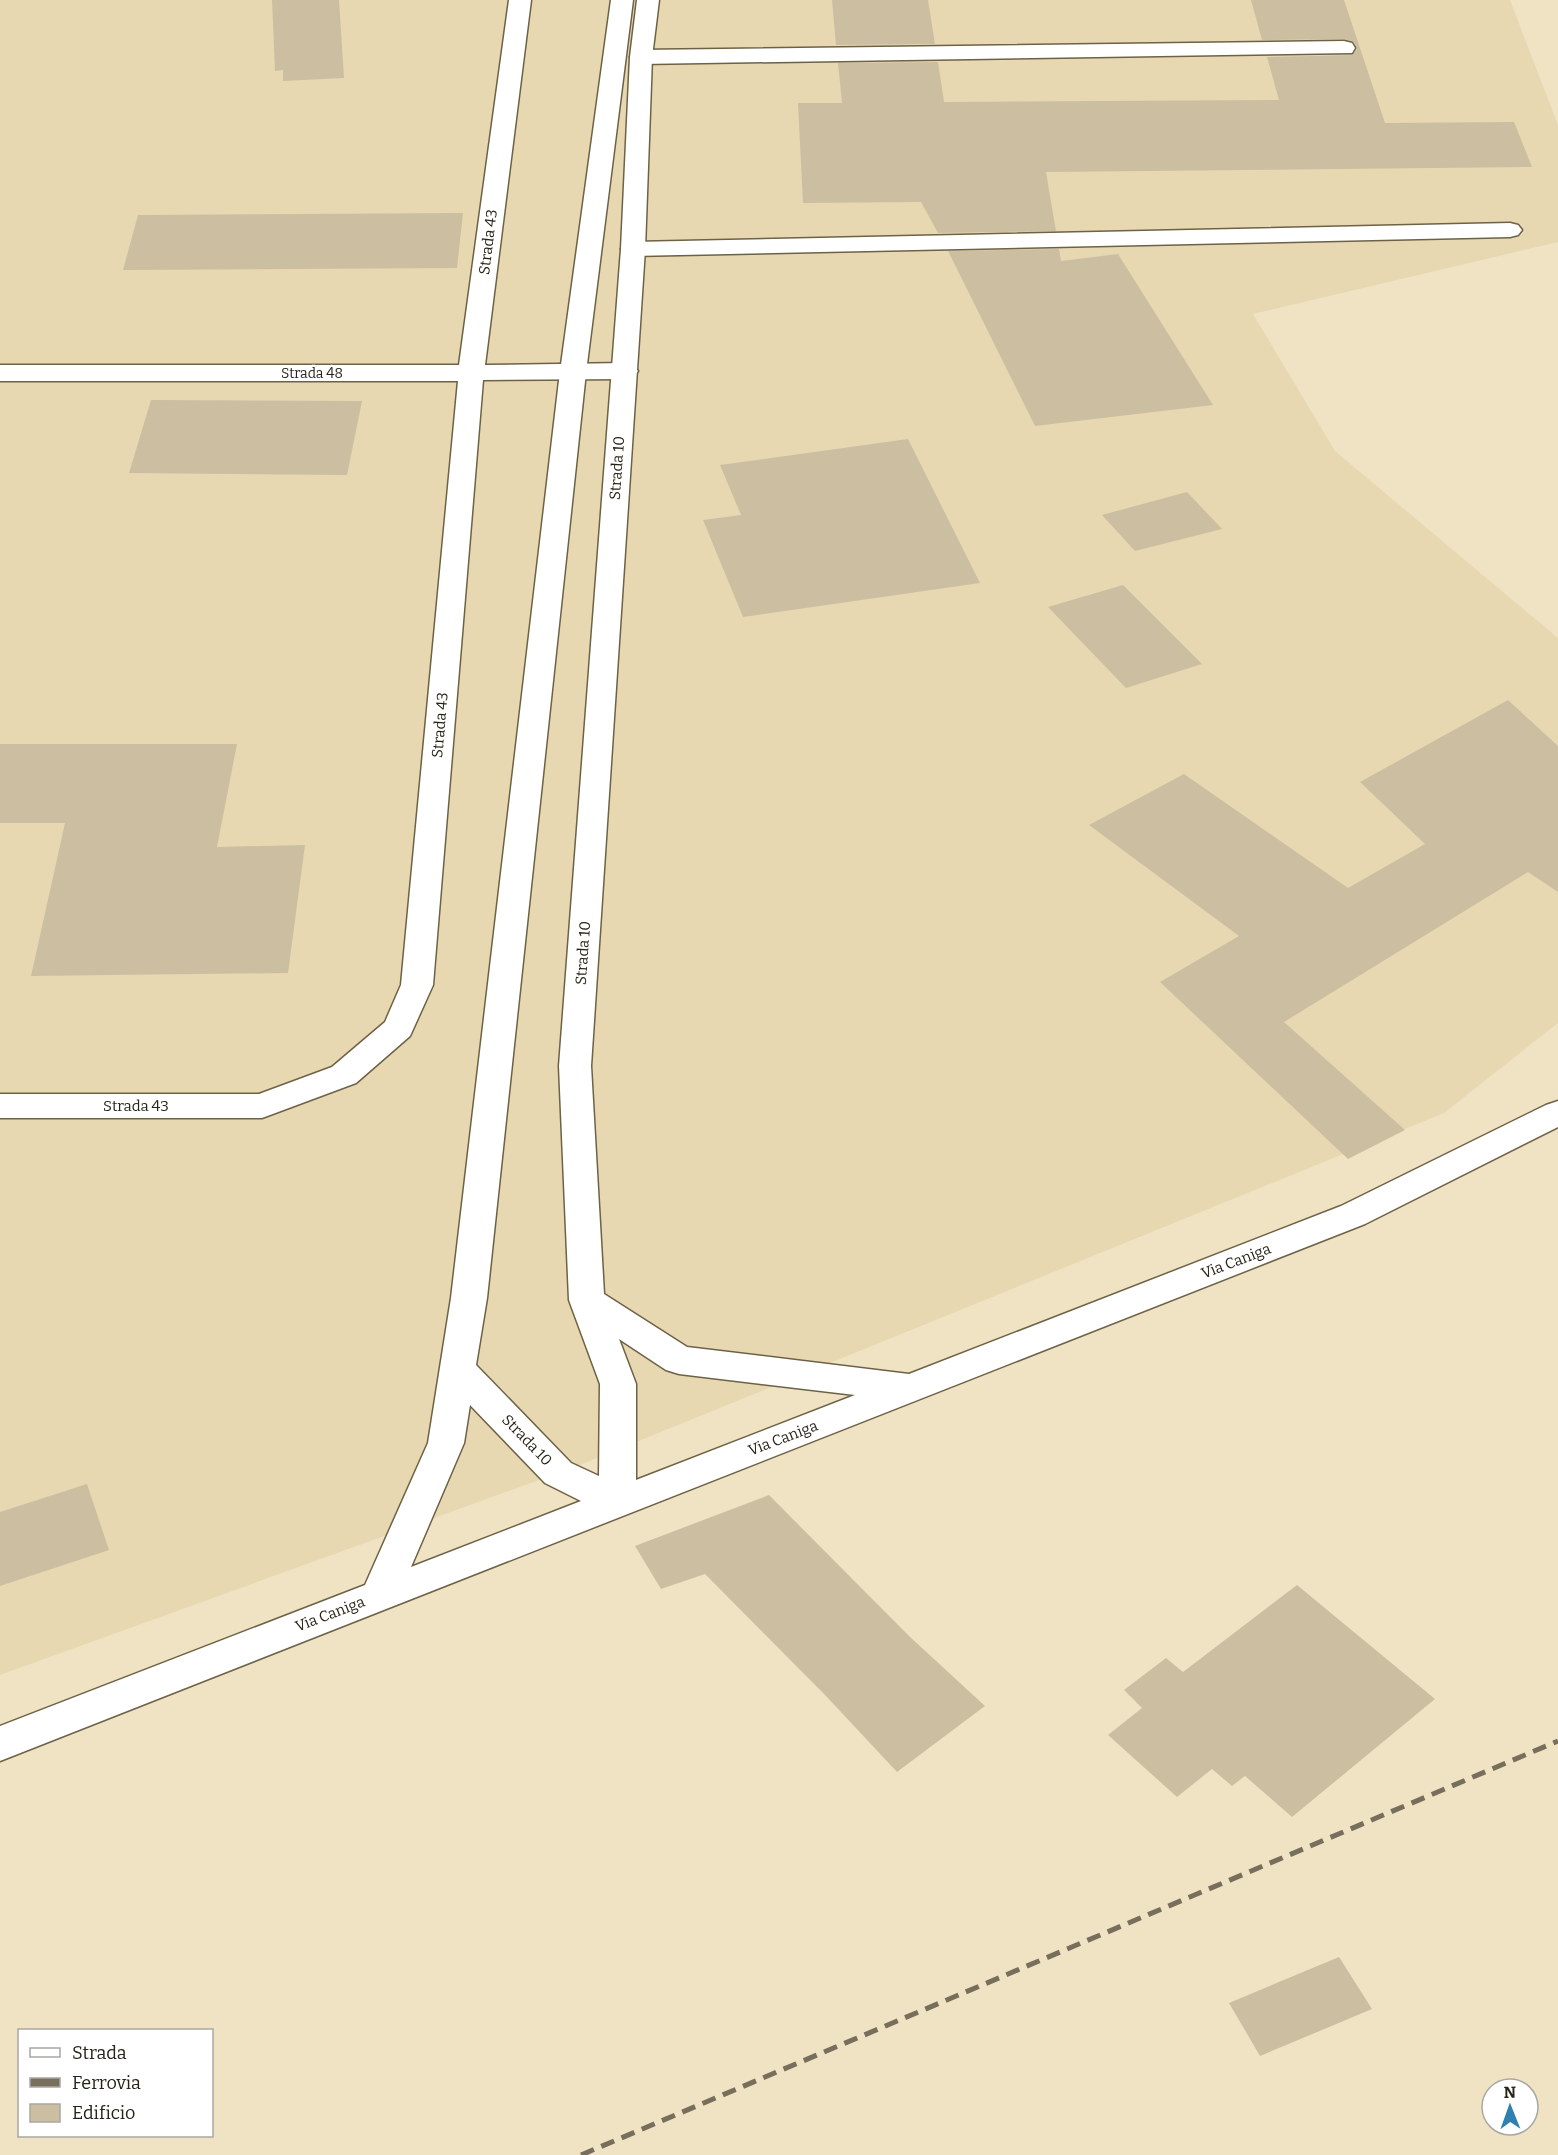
<svg xmlns="http://www.w3.org/2000/svg" width="1558" height="2155" viewBox="0 0 1558 2155" font-family="Bitter,serif">
	<style>
		.built { fill: #e7d8b1 }
		.building { fill: #ccbfa1 }
		.lines { fill: none; stroke-linecap: round; stroke-linejoin: round }
		.minor-casing { stroke: #6d6246; stroke-width: 3 }
		.tertiary-casing { stroke: #6d6246; stroke-width: 3 }
		.minor { fill: #fff; fill-rule: evenodd }
		.tertiary { fill: #fff; fill-rule: evenodd }
		.rail { stroke: #776f5b; stroke-width: 5; stroke-dasharray: 14 8; stroke-linecap: butt }
		.labels { text-anchor: middle; stroke-width: 4.5; stroke-linejoin: round; paint-order: stroke }
		.far-street-label { font-size: 14px; fill: #282317; stroke: #fff }
		.street-label { font-size: 15px; fill: #282317; stroke: #fff }
	</style>
	<rect width="100%" height="100%" fill="#f0e3c4"/>
	<path class="built" d="M0 0H1510L1558 125V242L1253 314 1335 451 1558 638V1023L1444 1113 575 1467 0 1675Z"/>
	<g class="building">
		<path d="M272 0H339L344 78 283 81V70L275 71Z"/>
		<path d="M832 0H928L935 44 836 45Z"/>
		<path d="M1251 0H1344L1385 123 1514 122 1532 167 1046 172 1056 231 938 233 921 202 803 203 798 103H842L838 63 938 62 944 102 1279 100 1267 57 1352 55 1357 49 1354 42 1344 39 1262 40Z"/>
		<path d="M463 213 457 268 123 270 138 215Z"/>
		<path d="M1059 249 1061 261 1118 254 1213 405 1035 426 948 251Z"/>
		<path d="M151 400 362 401 347 475 129 473Z"/>
		<path d="M908 439 980 583 743 617 703 520 741 515 720 465Z"/>
		<path d="M1187 492 1222 529 1135 551 1102 515Z"/>
		<path d="M1123 585 1202 664 1126 688 1048 607Z"/>
		<path d="M1508 700 1558 746V892L1528 872 1284 1022 1405 1130 1348 1159 1160 982 1239 936 1089 825 1184 774 1348 888 1425 844 1360 782Z"/>
		<path d="M0 744H237L217 847 305 845 288 973 31 976 65 823H0Z"/>
		<path d="M87 1484 109 1550 0 1586V1512Z"/>
		<path d="M769 1495 909 1636 985 1706 897 1772 826 1696 705 1574 661 1589 635 1546Z"/>
		<path d="M1297 1585 1435 1699 1292 1817 1245 1776 1232 1786 1212 1769 1177 1797 1108 1735 1142 1708 1124 1690 1166 1658 1183 1672Z"/>
		<path d="M1339 1957 1372 2009 1260 2056 1229 2003Z"/>
	</g>
	<g class="lines">
		<g class="minor-casing">
			<g id="minor">
				<path d="M509 0H531L485 365 625 363 634 366 638 371 634 376 625 379 483 380 433 985 410 1036 356 1083 262 1118H0V1094H259L332 1067 385 1022 401 985 458 381H0V365H459Z"/>
				<path d="M1344 41 1352 43 1355 48 1352 53 641 64 633 62 630 57 633 52 641 50Z"/>
				<path d="M1510 223 1518 225 1522 230 1518 235 1510 237 633 256 625 254 621 249 625 244 633 242Z"/>
			</g>
		</g>
		<g class="tertiary-casing">
			<path id="tertiary" d="M611 0H633L586 372 487 1298 476 1365 571 1463 599 1476 600 1384 569 1300 559 1066 621 249 630 57 637 0H659L652 57 645 249 591 1066 604 1294 687 1347 909 1374 1341 1206 1546 1105 1558 1101V1127L1365 1224 0 1761V1726L365 1585 428 1443 451 1298 560 372ZM619 1339 666 1370 679 1374 855 1395 636 1480V1384ZM470 1405 545 1483 581 1501 411 1567 464 1443Z"/>
		</g>
		<use href="#minor" class="minor"/>
		<use href="#tertiary" class="tertiary"/>
		<path class="rail" d="M581 2155 1558 1741"/>
	</g>
	<g class="labels">
		<g class="far-street-label">
			<text x="312" y="378">Strada 48</text>
		</g>
		<g class="street-label">
			<text transform="translate(488 242) rotate(-83)" y="5">Strada 43</text>
			<text transform="translate(617 468) rotate(-86)" y="5">Strada 10</text>
			<text transform="translate(440 725) rotate(-85)" y="5">Strada 43</text>
			<text transform="translate(583 953) rotate(-86)" y="5">Strada 10</text>
			<text x="136" y="1111">Strada 43</text>
			<text transform="translate(1236 1261) rotate(-21)" y="5">Via Caniga</text>
			<text transform="translate(783 1438) rotate(-21)" y="5">Via Caniga</text>
			<text transform="translate(527 1440) rotate(46)" y="5">Strada 10</text>
			<text transform="translate(330 1614) rotate(-21)" y="5">Via Caniga</text>
		</g>
	</g>
	<rect x="18" y="2029" width="195" height="108" fill="#ffffff" stroke="#a9a7a2" stroke-width="1.5"/>
	<rect x="30" y="2048" width="30" height="9" fill="#ffffff" stroke="#a9a7a2" stroke-width="1.5"/>
	<text x="72" y="2059" font-size="18" fill="#282317">Strada</text>
	<rect x="30" y="2078" width="30" height="9" fill="#776f5b" stroke="#a9a7a2" stroke-width="1.5"/>
	<text x="72" y="2089" font-size="18" fill="#282317">Ferrovia</text>
	<rect x="30" y="2104" width="30" height="18" fill="#ccbfa1" stroke="#a9a7a2" stroke-width="1.5"/>
	<text x="72" y="2119" font-size="18" fill="#282317">Edificio</text>
	<g transform="translate(1510 2107) rotate(359)"><circle r="28" fill="#ffffff" stroke="#a9a7a2" stroke-width="1.5"/>
	<path d="M0-4.5L10 22L0 15L-10 22Z" fill="#2e81b1"/>
	<text y="-9" font-size="16" font-weight="bold" text-anchor="middle" fill="#282317">N</text>
	</g>
</svg>
